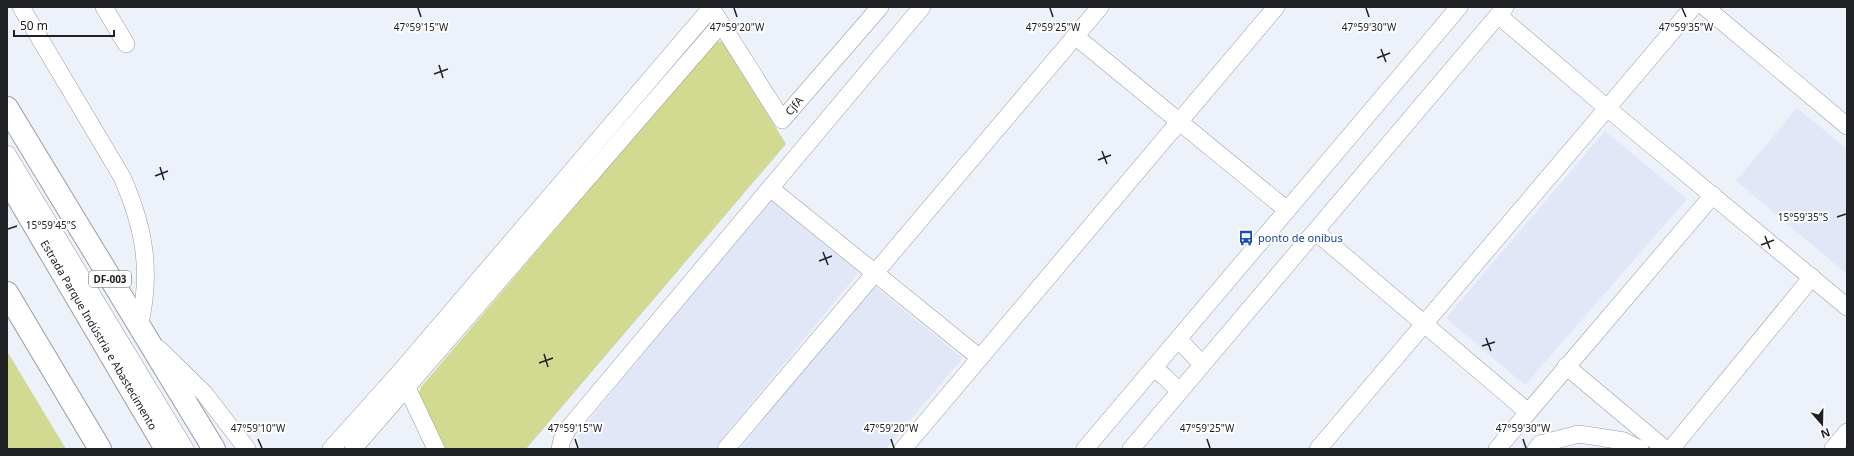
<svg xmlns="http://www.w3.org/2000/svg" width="1854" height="456" viewBox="0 0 1854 456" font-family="'Noto Sans',sans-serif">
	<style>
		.built { fill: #e1e7f7 }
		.green { fill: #d2d991 }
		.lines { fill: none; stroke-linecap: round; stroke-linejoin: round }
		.minor-casing { stroke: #999ca5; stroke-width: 18 }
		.major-casing { stroke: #999ca5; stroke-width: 24 }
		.highway-casing { stroke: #999ca5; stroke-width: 24 }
		.minor { stroke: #fff; stroke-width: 17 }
		.major { stroke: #fff; stroke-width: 22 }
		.highway { stroke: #fff; stroke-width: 22 }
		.ticks { fill: none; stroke: #202125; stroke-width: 1.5 }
		.labels { text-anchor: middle; stroke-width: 4; stroke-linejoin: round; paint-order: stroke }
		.shield { fill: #fefefe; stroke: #636366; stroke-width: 1 }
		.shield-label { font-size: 10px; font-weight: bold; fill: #202125 }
		.street-label { font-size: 11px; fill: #202125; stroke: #fefefe }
		.transit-label { font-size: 11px; fill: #164399; stroke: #fefefe; text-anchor: start }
		.ticks-label { font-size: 10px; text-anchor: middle; fill: #202125; stroke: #fefefe; stroke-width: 4; stroke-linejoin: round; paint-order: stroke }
	</style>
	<rect width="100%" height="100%" fill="#edf1fa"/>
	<g class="built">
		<path d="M1797 108 1847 149V274L1736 181Z"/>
		<path d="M1605 131 1687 199 1525 385 1446 318Z"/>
		<path d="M771 196 860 271 714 449H581L578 434Z"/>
		<path d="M873 285 963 358 886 449H743L741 447Z"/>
	</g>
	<g class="green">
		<path d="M721 41 725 45 786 144 526 449H446L418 397 421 387 714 43Z"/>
		<path d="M7 351 66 449H7Z"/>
	</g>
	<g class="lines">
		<g class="minor-casing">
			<g id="minor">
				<path d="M21 7 122 177C145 229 152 272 139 328"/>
				<path d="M104 7 126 44"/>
				<path d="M1705 7 1847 126"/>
				<path id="s1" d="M715 14 782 120 880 7"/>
				<path d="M1498 15 1607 108 1847 307"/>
				<path d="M1075 36 1287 210"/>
				<path d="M7 154 185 449"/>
				<path d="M770 188 980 358"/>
				<path d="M1316 232 1528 412"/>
				<path d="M1179 340 1202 364"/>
				<path d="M159 349 204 393 247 449"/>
				<path d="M1566 366 1665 449"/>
				<path d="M1153 368 1165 377 1179 391"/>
				<path d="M403 379 436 449"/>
				<path d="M331 449 400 372 711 8"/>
				<path d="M353 449 721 24"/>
				<path d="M560 449 562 440 568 429 922 7"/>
				<path d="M726 449 1100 7"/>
				<path d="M903 449 1276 7"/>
				<path d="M1085 449 1459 7"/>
				<path d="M1131 449 1505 7"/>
				<path d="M1318 449 1693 7"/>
				<path d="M1497 449 1713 195"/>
				<path d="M1536 449 1540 444 1579 434 1624 441 1640 449"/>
				<path d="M1671 449 1812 277"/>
				<path d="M1833 449 1847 432"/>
			</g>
		</g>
		<g class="major-casing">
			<path id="major" d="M7 293 100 449"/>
		</g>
		<g class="highway-casing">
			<g id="highway">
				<path d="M7 108 214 449"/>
				<path id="s2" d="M7 179 166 449"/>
			</g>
		</g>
		<use href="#minor" class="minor"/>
		<use href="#major" class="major"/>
		<use href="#highway" class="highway"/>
	</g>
	<path class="ticks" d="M418 8 421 17M734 8 737 17M1050 8 1053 17M1366 8 1369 17M1682 8 1686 17M1381 49 1386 62M1377 58 1390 53M439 65 443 78M434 74 448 69M1102 151 1107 164M1098 160 1111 155M160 167 164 180M155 176 168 171M1837 217 1846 214M8 229 17 226M1765 236 1770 249M1761 245 1774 240M823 252 828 265M819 261 832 256M1486 338 1491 351M1482 346 1495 342M544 354 548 367M539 363 553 358M258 439 262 448M575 439 578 448M891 439 894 448M1207 439 1210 448M1523 439 1526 448"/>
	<defs>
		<g id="bus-bare" transform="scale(1.2)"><path d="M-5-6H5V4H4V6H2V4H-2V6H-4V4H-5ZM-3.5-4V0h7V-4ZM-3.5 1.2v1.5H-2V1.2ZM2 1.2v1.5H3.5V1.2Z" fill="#1a4fb4" stroke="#fefefe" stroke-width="2.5" paint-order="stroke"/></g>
	</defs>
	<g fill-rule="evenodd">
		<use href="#bus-bare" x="1246" y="238"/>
	</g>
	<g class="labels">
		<rect class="shield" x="89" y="271" width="42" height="16" rx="3"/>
		<g class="shield-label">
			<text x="110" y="283">DF-003</text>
		</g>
		<g class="street-label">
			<text dy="4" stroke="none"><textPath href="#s1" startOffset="144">CjfA</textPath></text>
			<text dy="4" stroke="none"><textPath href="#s2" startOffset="181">Estrada Parque Indústria e Abastecimento</textPath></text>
		</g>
		<g class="transit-label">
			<text x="1258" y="242">ponto de onibus</text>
		</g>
	</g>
	<g class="ticks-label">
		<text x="421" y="31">47°59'15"W</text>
		<text x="737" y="31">47°59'20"W</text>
		<text x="1053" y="31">47°59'25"W</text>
		<text x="1369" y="31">47°59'30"W</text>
		<text x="1686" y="31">47°59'35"W</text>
		<text x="1803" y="221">15°59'35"S</text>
		<text x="51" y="229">15°59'45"S</text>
		<text x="258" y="432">47°59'10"W</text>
		<text x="575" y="432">47°59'15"W</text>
		<text x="891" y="432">47°59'20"W</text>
		<text x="1207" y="432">47°59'25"W</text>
		<text x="1523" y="432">47°59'30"W</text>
	</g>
	<rect width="1854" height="456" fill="none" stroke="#202125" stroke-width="16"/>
	<g transform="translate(1822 424) rotate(160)" stroke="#fefefe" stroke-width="3" paint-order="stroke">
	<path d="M0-3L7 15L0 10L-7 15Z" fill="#202125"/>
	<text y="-6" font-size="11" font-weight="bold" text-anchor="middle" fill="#202125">N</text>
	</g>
	<path d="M14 30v6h100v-6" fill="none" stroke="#202125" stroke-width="2"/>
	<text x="20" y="30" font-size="12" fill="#202125" stroke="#fefefe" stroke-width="3" paint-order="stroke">50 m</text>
</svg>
